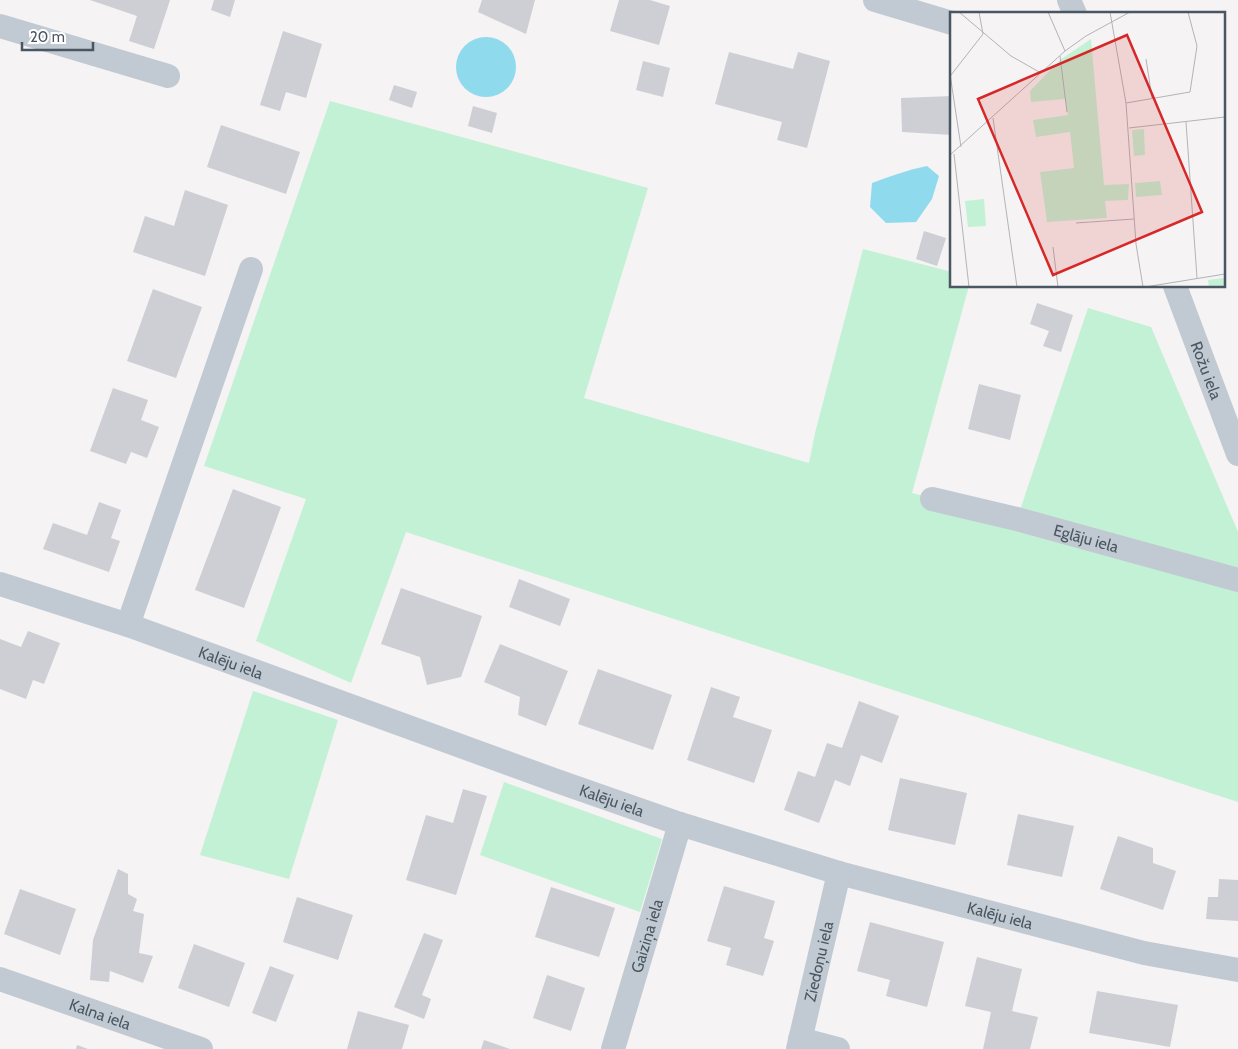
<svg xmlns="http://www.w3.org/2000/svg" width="1238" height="1049" viewBox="0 0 1238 1049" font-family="Cabin,sans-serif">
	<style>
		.green { fill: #c3f1d5 }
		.water { fill: #90daee }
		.building { fill: #cdcfd5 }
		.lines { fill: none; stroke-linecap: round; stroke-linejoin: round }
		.minor { stroke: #c1cad2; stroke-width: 24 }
		.labels { text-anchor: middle; stroke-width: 4; stroke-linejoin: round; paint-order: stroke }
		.street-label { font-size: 16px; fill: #4a5661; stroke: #fff }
		.inset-road { fill: none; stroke: #b1b4b9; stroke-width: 1 }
		.view { fill: #d62828; fill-opacity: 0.15; stroke: #d62828; stroke-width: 2.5 }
		.inset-edge { fill: none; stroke: #4a5661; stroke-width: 2.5 }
	</style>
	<rect width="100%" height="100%" fill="#f5f3f3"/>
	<g class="green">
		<path d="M330 101 648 188 584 398 809 463 815 433 863 249 952 272V286H969L912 493 1017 519 1088 308 1151 327 1238 532V802L406 532 351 683 256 641 306 499 204 466Z"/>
		<path d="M253 691 338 720 289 879 200 855Z"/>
		<path d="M504 782 662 839 640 912 480 855Z"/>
	</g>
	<g class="water">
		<circle cx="486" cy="67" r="30"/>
		<path d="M927 166 939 176 932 199 916 222 886 223 870 207 872 183C890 176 908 170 927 166Z"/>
	</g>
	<g class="building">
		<path d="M90 0H170L154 49 129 41 137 16Z"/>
		<path d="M214 0H235L230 17 211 10Z"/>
		<path d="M482 0H535L526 34 478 12Z"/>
		<path d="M619 0H650L670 6 659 45 610 31Z"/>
		<path d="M283 31 322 44 306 98 286 92 280 111 260 105Z"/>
		<path d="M729 52 793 69 798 52 830 61 807 148 777 140 782 122 715 104Z"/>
		<path d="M643 61 670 68 663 97 636 90Z"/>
		<path d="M394 85 417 92 412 108 389 100Z"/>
		<path d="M952 96V135L902 132 901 98Z"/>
		<path d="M473 106 497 113 492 133 468 126Z"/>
		<path d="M221 125 300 152 286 194 207 167Z"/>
		<path d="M185 190 228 205 205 276 133 252 145 216 174 226Z"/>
		<path d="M924 231 946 238 937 266 916 259Z"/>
		<path d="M153 289 202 307 176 378 127 361Z"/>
		<path d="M1037 303 1073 315 1061 352 1043 346 1049 331 1030 324Z"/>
		<path d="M979 384 1021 395 1010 440 968 429Z"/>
		<path d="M113 388 148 400 141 420 159 427 147 458 131 452 126 464 90 451Z"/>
		<path d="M233 489 281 507 244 608 195 590Z"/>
		<path d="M99 502 121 510 111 538 120 541 109 572 43 549 53 523 87 535Z"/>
		<path d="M519 579 570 599 560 626 509 607Z"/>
		<path d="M401 588 482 616 461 677 427 685 420 657 381 644Z"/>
		<path d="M28 631 60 643 44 684 33 680 26 699 0 689V639L21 647Z"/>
		<path d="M500 644 568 671 546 726 518 715 520 697 484 682Z"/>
		<path d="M598 669 672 695 653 750 578 724Z"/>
		<path d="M711 687 740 697 733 717 772 730 754 783 687 760Z"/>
		<path d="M859 701 899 716 882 763 861 755 850 786 835 780 819 823 784 810 798 771 815 777 827 743 842 748Z"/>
		<path d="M900 778 967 793 955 845 888 830Z"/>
		<path d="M463 789 487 796 456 895 406 880 426 815 453 823Z"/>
		<path d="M1018 814 1074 826 1062 877 1007 865Z"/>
		<path d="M1118 836 1153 848V863L1176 871 1163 910 1100 889Z"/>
		<path d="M118 869 128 874V894L137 899 133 911 144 914 139 953 153 956 143 983 110 971 109 982 90 980 93 940Z"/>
		<path d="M1219 879 1238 880V921L1206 919 1208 897H1218Z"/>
		<path d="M724 886 775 901 764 938 774 941 763 976 726 965 731 948 707 941Z"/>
		<path d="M551 887 615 908 599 957 535 937Z"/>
		<path d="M20 889 76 909 60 955 4 934Z"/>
		<path d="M297 897 353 915 338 960 283 942Z"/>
		<path d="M870 922 944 942 927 1007 886 996 890 980 857 971Z"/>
		<path d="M424 933 443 940 422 995 431 999 424 1019 394 1007Z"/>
		<path d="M194 944 245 963 229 1007 178 988Z"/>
		<path d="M977 957 1022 969 1012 1011 1038 1017 1030 1049H983L991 1012 965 1006Z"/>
		<path d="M270 966 294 975 276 1022 252 1013Z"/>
		<path d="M547 975 585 988 571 1031 533 1018Z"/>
		<path d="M1097 991 1178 1005 1170 1047 1089 1033Z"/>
		<path d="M358 1011 409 1025 402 1049H347Z"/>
		<path d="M484 1040 510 1049H481Z"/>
		<path d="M77 1045 88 1049H76Z"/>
	</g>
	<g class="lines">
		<g class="minor">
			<path d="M875 0 952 23"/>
			<path d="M1069 0 1075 14"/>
			<path d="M0 26 168 76"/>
			<path id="s1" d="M1175 286 1238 454"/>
			<path id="s2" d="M932 499 1017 519 1238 580"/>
			<path id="s3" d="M0 584 128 625 554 780 680 824 839 873 1144 953 1238 970"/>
			<path d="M128 625 251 269"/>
			<path id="s4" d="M0 979 201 1049"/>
			<path d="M800 1039 838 1049"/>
			<path id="s5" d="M613 1049 680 824"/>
			<path id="s6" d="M798 1049 839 873"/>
		</g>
	</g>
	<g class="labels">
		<g class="street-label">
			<text dy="6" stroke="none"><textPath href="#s1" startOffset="90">Rožu iela</textPath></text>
			<text dy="6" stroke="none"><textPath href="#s2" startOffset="159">Eglāju iela</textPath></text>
			<text dy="6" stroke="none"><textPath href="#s3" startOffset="244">Kalēju iela</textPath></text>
			<text dy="6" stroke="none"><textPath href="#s3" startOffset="649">Kalēju iela</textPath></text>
			<text dy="6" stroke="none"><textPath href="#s3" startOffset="1054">Kalēju iela</textPath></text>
			<text dy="6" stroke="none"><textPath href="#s5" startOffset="118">Gaiziņa iela</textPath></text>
			<text dy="6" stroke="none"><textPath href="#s6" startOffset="90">Ziedoņu iela</textPath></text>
			<text dy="6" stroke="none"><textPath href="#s4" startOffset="106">Kalna iela</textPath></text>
		</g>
	</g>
	<g transform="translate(950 12)">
		<rect width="275" height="275" fill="#f5f3f3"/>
		<path d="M141 27 154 173 179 172 178 188 155 189 157 206 97 210 90 160 124 156 120 120 86 125 83 108 118 103 115 87 81 90 80 79 110 48ZM194 117 195 143 184 144 182 118ZM210 169 212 183 186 185 185 171ZM34 187 36 214 18 215 15 189ZM274 266V275H259L258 268Z" fill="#c3f1d5"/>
		<path class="inset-road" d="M9 0 61 44 91 61M98 0 115 39M160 0 176 91 186 232 193 275M110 44 117 100M196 47 202 86M0 62 11 135M1 63 33 22 29 0M176 91 240 80 247 34 238 0M43 106 67 275M236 110 247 266M179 116 275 105M4 142 19 275M0 143 115 39 136 24 180 0M126 211 184 207M103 235 108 275M195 275 275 262"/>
		<path class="view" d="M177 23 252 200 103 263 28 87Z"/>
		<rect width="275" height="275" class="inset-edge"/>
	</g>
	<path d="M22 42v8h71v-8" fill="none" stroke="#4a5661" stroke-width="2.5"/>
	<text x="30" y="42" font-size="15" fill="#4a5661" stroke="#ffffff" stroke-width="4" paint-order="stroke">20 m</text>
</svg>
